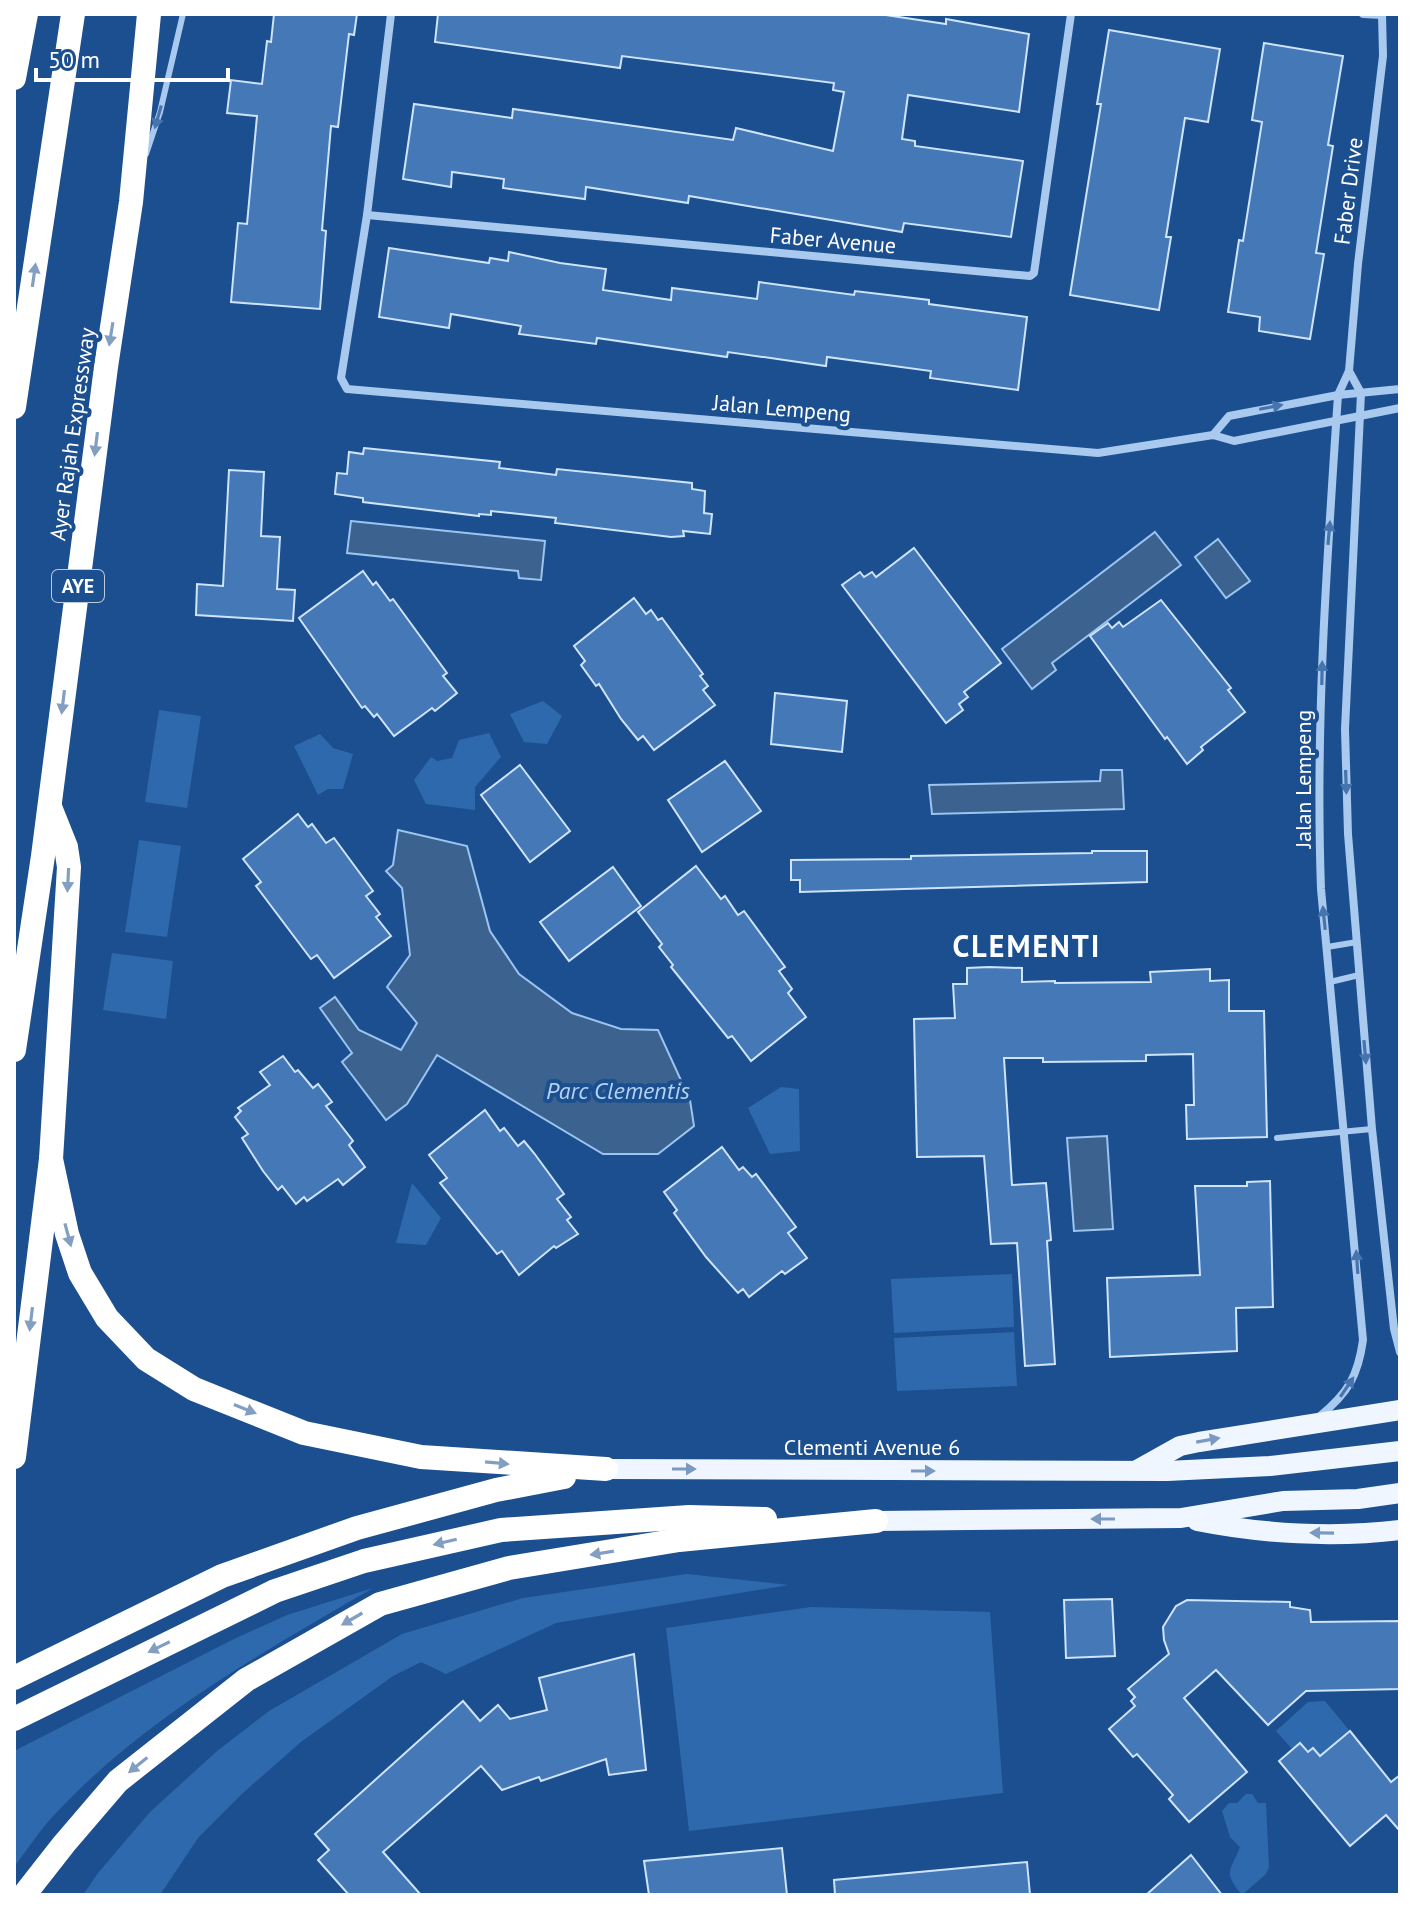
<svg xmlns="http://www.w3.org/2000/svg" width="1414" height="1909" viewBox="0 0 1414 1909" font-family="'PT Sans',sans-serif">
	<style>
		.green { fill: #2e69ad }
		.water { fill: #3c6290; stroke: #9cc4f0; stroke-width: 2 }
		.building { fill: #4478b7; stroke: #cfe3fa; stroke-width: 2 }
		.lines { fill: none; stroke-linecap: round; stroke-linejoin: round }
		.service { stroke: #a9c9ee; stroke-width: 6 }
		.minor { stroke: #a9c9ee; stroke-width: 8 }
		.primary { stroke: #f0f6ff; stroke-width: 20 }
		.motorway { stroke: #fff; stroke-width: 24 }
		.oneway { fill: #4674ac }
		.oneway2 { fill: #829ec1 }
		.oneway3 { fill: #7b9ac1 }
		.labels { text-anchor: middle; stroke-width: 8; stroke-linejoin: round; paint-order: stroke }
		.shield { fill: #1b4f8f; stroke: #bbcadd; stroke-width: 2 }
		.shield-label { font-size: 20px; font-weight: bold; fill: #fff }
		.street-label { font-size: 22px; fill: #fff; stroke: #1b4f8f }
		.water-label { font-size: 24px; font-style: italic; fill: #b5d3f5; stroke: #1b4f8f }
		.district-label { font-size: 30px; font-weight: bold; letter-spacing: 2px; fill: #fff; stroke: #1b4f8f }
	</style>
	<rect width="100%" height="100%" fill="#1b4f8f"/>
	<g class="green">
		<path d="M543 701 562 716 547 744 524 742 510 714Z"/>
		<path d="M159 710 201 716 187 808 145 802Z"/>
		<path d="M489 733 501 757 475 787V810L426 804 414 780 431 757 437 761 452 758 459 740Z"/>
		<path d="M320 734 333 748 353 754 343 789H328L318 795 294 746Z"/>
		<path d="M139 840 181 846 167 937 125 932Z"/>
		<path d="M112 953 173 961 166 1019 103 1010Z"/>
		<path d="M781 1087 799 1089 800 1151 770 1154 748 1108Z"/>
		<path d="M412 1183 441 1218 426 1245 396 1243Z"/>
		<path d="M1012 1274 1014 1327 894 1333 891 1279Z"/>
		<path d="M1014 1332 1017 1386 897 1391 894 1338Z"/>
		<path d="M687 1574 789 1585 556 1623 446 1674 421 1662 393 1676 301 1742 243 1793 198 1838 160 1895H83L98 1873 150 1812 217 1751 269 1711 402 1634 523 1598Z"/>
		<path d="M373 1588C258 1655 136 1723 47 1823 35 1837 25 1853 14 1867V1751L234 1639 287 1615Z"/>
		<path d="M811 1607 990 1612 1003 1793 689 1831 666 1628Z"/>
		<path d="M1325 1701 1349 1730 1320 1755 1313 1747 1309 1751 1300 1742 1292 1749 1276 1731 1308 1702Z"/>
		<path d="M1246 1794H1252L1258 1803H1266L1269 1867 1266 1874 1242 1895C1222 1871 1231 1871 1240 1847L1230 1837 1222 1811 1229 1803H1237Z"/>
	</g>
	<g class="water">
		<path d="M351 521 545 541 541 580 519 578 518 571 347 553Z"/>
		<path d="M1155 532 1181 565 1052 663 1056 670 1032 689 1002 649Z"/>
		<path d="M1218 539 1250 581 1226 598 1195 557Z"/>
		<path d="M1101 770H1122L1124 809 932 814 929 785 1100 781Z"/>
		<path d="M398 830 467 846 490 931 519 974 572 1013 621 1029 658 1030 690 1100 694 1126 658 1154H603L437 1055 407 1104 386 1120 342 1062 352 1053 320 1008 335 997 359 1030 401 1050 417 1023 387 987 410 955 402 888 386 871 393 865Z"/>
		<path d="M1107 1136 1113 1229 1074 1231 1067 1138Z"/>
	</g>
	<g class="building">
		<path d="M274 14H357L354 35 349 34 338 127 331 126 322 230 326 231 320 309 231 302 238 223 247 224 257 116 227 113 231 80 262 84 267 41 271 42Z"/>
		<path d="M438 14H879L946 24V19L1029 34 1019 112 908 95 902 139 915 141V146L1023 161 1011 237 904 223 902 232 689 196 688 203 586 187 585 199 503 188 504 179 452 172 451 187 403 179 414 104 512 118 513 109 733 140 736 128 833 151 844 92 833 90 834 83 622 56 620 68 435 42Z"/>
		<path d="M1109 30 1220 49 1208 122 1185 118 1166 237H1171L1159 310 1070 295 1101 104H1097Z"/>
		<path d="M1264 43 1343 56 1328 145 1333 146 1316 253 1324 254 1310 339 1259 331 1260 317 1228 312 1239 240 1243 241 1262 122 1252 120Z"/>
		<path d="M389 248 489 263 490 258 508 261 509 252 560 263 606 269 603 290 671 300 672 288 757 299 759 282 854 295 855 291 929 300V304L1027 317 1018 390 930 378 931 371 827 357 826 366 728 352 727 357 597 338 596 344 519 334 521 326 451 314 449 328 379 317Z"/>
		<path d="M364 448 500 462 499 468 556 475 557 469 692 483V489L705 491 704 513 712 514 710 534 683 531 684 536 671 537 555 523 556 518 491 511V515L479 514V516L363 502V498L335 494 337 473 347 474 349 452 363 454Z"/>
		<path d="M229 470 264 472 261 536 280 537 277 589 295 590 293 621 196 615 197 584 223 586Z"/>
		<path d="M914 548 1001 663 964 692 968 697 959 704 963 710 946 723 842 585 860 572 864 577 872 572 876 577Z"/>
		<path d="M363 571 373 585 376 582 390 601 393 599 447 673 443 676 457 693 435 711 432 708 394 736 377 714 374 717 365 706 362 708 299 618Z"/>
		<path d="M634 598 646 614 651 610 658 620 662 618 703 674 700 676 708 686 703 690 715 705 654 750 643 736 638 740 621 719 599 684 596 686 581 665 585 661 574 646Z"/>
		<path d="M1161 600 1231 688 1228 690 1245 712 1201 747 1203 750 1187 764 1167 737 1165 739 1090 636 1108 623 1112 628 1119 622 1123 627Z"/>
		<path d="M775 693 847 701 842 752 771 744Z"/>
		<path d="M725 761 761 811 702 852 668 800Z"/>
		<path d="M520 765 570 831 530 862 481 795Z"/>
		<path d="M298 814 308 827 312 824 326 843 334 838 373 891 366 896 380 914 376 917 391 936 334 978 317 955 311 959 256 886 261 882 243 859Z"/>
		<path d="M1092 851H1147V882L800 892V880H791V860L911 859V856L1092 853Z"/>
		<path d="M696 866 721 899 725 896 738 915 744 911 785 967 779 971 792 989 788 993 806 1017 751 1061 732 1036 728 1038 671 967 673 965 659 947 662 944 638 912Z"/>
		<path d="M613 867 641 906 569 961 540 922Z"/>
		<path d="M989 967 1022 968V982L1055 981V983L1151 982 1150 972 1210 969V981L1229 980V1011H1264L1267 1137 1187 1139 1186 1105H1194L1193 1054 1146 1055V1061L1043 1062V1058H1004L1012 1185 1046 1183 1051 1240 1047 1241 1055 1364 1025 1366 1017 1243 991 1244 984 1156 917 1157 914 1019 955 1018 953 984H967V968Z"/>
		<path d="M283 1056 295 1072 298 1070 313 1088 318 1084 332 1102 326 1106 353 1141 349 1145 365 1167 343 1185 338 1179 307 1201 304 1197 296 1204 282 1186 278 1190 263 1171 242 1138 248 1134 235 1117 241 1111 238 1108 270 1085 260 1072Z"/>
		<path d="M485 1110 500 1131 504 1128 518 1146 524 1141 534 1153 564 1194 557 1199 571 1217 567 1220 578 1234 556 1248 554 1246 519 1275 502 1251 497 1254 440 1183 447 1178 429 1155Z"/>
		<path d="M722 1147 739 1170 743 1167 752 1177 756 1174 796 1227 788 1233 807 1258 785 1274 782 1271 749 1297 743 1289 738 1293 706 1257 674 1213 677 1210 664 1192Z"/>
		<path d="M1270 1181 1273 1307 1236 1308 1237 1351 1110 1357 1107 1278 1200 1275 1195 1186H1247V1182Z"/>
		<path d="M1112 1599 1115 1656 1066 1658 1064 1600Z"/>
		<path d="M1187 1600 1290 1602V1607L1310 1610 1311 1622 1400 1621V1689L1306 1691 1268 1725 1216 1670 1184 1698 1247 1772 1189 1822 1169 1799 1173 1795 1137 1754 1133 1757 1109 1729 1135 1706 1131 1701 1135 1697 1128 1689 1169 1654 1164 1640 1163 1627 1176 1606Z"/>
		<path d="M634 1654 646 1770 609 1775 606 1759 541 1781 539 1777 502 1790 481 1766 383 1852 421 1895H349L318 1860 329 1850 315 1834 463 1701 480 1721 498 1705 510 1719 547 1710 539 1678Z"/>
		<path d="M1350 1731 1391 1782 1400 1775V1831L1386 1815 1350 1846 1279 1761 1300 1743 1308 1752 1313 1748 1320 1756Z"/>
		<path d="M782 1848 787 1895H649L644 1861Z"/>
		<path d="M1191 1855 1222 1895H1146Z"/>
		<path d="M1027 1862 1030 1895H835L834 1880Z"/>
	</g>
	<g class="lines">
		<g class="service">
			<path d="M146 154 160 112 183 14"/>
			<path d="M1327 947 1357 942"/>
			<path d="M1330 982 1359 975"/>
			<path d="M1277 1138 1372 1129"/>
		</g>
		<g class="minor">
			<path d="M391 14 367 215 341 378 347 389 1098 453 1213 435 1234 441 1400 408"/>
			<path d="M1363 14 1382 15"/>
			<path d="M367 215 1030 276 1034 273 1071 14"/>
			<path d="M1349 371 1361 393 1345 729 1348 834 1372 1129 1394 1329 1400 1352"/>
			<path d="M1213 435 1229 416 1338 395 1400 389"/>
			<path d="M1320 1416C1348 1393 1358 1376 1363 1340L1321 889C1315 724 1327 560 1338 395L1349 371 1358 264 1383 56 1382 14"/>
		</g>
		<g class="primary">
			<path d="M606 1469 1167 1471 1270 1466 1400 1451"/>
			<path d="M1137 1470 1180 1446 1199 1442 1400 1410"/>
			<path d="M876 1521 1181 1518 1283 1501 1358 1499 1400 1493"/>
			<path d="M1197 1521C1262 1534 1334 1538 1400 1530"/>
		</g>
		<g class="motorway">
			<path d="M14 78 26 14"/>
			<path d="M14 407 73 14"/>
			<path d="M14 1050 43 856 106 367 131 202 149 14"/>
			<path d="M51 1159 67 1234 80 1273 107 1318 146 1359 194 1389 304 1433 421 1457 606 1469"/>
			<path d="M14 1457 51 1159 69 867 66 847 50 807"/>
			<path d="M14 1678 222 1576 357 1528 496 1490 564 1477"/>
			<path d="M14 1719 275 1591 364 1561 501 1530 689 1517 765 1519"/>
			<path d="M24 1895 64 1844 118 1781 246 1680 380 1604 509 1568 679 1540 876 1521"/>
		</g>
	</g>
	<defs><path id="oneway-solid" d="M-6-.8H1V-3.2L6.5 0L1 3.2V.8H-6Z" transform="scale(2)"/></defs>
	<g class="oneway">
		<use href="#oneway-solid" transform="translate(158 117) rotate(106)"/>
		<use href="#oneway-solid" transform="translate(1271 407) rotate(-11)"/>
		<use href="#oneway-solid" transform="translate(1329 533) rotate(-85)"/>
		<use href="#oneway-solid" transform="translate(1322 673) rotate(-89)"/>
		<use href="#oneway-solid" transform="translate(1346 782) rotate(88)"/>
		<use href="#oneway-solid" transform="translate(1324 918) rotate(-96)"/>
		<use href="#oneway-solid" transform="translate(1365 1052) rotate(85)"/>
		<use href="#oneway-solid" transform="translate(1357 1262) rotate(-94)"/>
		<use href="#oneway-solid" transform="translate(1347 1387) rotate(-56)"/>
	</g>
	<g class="oneway2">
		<use href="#oneway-solid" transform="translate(34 275) rotate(-82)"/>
		<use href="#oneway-solid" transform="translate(111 334) rotate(99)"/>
		<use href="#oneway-solid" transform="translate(96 444) rotate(97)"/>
		<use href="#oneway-solid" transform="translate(63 702) rotate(97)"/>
		<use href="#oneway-solid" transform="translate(68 880) rotate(93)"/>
		<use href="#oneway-solid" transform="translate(68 1235) rotate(75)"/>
		<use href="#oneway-solid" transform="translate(31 1319) rotate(97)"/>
		<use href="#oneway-solid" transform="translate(245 1409) rotate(22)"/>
		<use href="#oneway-solid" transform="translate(497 1463) rotate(5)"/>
		<use href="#oneway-solid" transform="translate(445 1542) rotate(167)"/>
		<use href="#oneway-solid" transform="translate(602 1553) rotate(171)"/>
		<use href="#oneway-solid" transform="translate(352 1619) rotate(150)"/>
		<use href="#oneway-solid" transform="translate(159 1647) rotate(154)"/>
		<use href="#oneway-solid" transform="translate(138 1765) rotate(141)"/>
	</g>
	<g class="oneway3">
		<use href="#oneway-solid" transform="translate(1208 1440) rotate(-10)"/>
		<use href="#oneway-solid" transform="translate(684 1469)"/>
		<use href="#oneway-solid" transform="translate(923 1471)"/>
		<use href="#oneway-solid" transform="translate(1103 1519) rotate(180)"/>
		<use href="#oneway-solid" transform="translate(1322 1533) rotate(-179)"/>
	</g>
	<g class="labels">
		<rect class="shield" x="52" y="570" width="52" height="32" rx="6"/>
		<g class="shield-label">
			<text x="78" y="593">AYE</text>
		</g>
		<g class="street-label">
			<text transform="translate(1348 191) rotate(-83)" y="8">Faber Drive</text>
			<text transform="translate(833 240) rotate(5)" y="8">Faber Avenue</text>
			<text transform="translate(782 408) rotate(5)" y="8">Jalan Lempeng</text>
			<text transform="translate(72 434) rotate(-82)" y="8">Ayer Rajah Expressway</text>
			<text transform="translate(1303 779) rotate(-90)" y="8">Jalan Lempeng</text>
			<text x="872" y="1455">Clementi Avenue 6</text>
		</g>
		<g class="water-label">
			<text x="618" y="1099">Parc Clementis</text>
		</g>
		<g class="district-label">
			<text x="1027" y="957">CLEMENTI</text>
		</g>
	</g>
	<rect width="1414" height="1909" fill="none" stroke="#ffffff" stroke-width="32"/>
	<path d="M36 68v12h192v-12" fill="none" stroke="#ffffff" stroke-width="4"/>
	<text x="48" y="68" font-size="24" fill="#ffffff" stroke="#1b4f8f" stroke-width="6" paint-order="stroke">50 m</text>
</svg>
